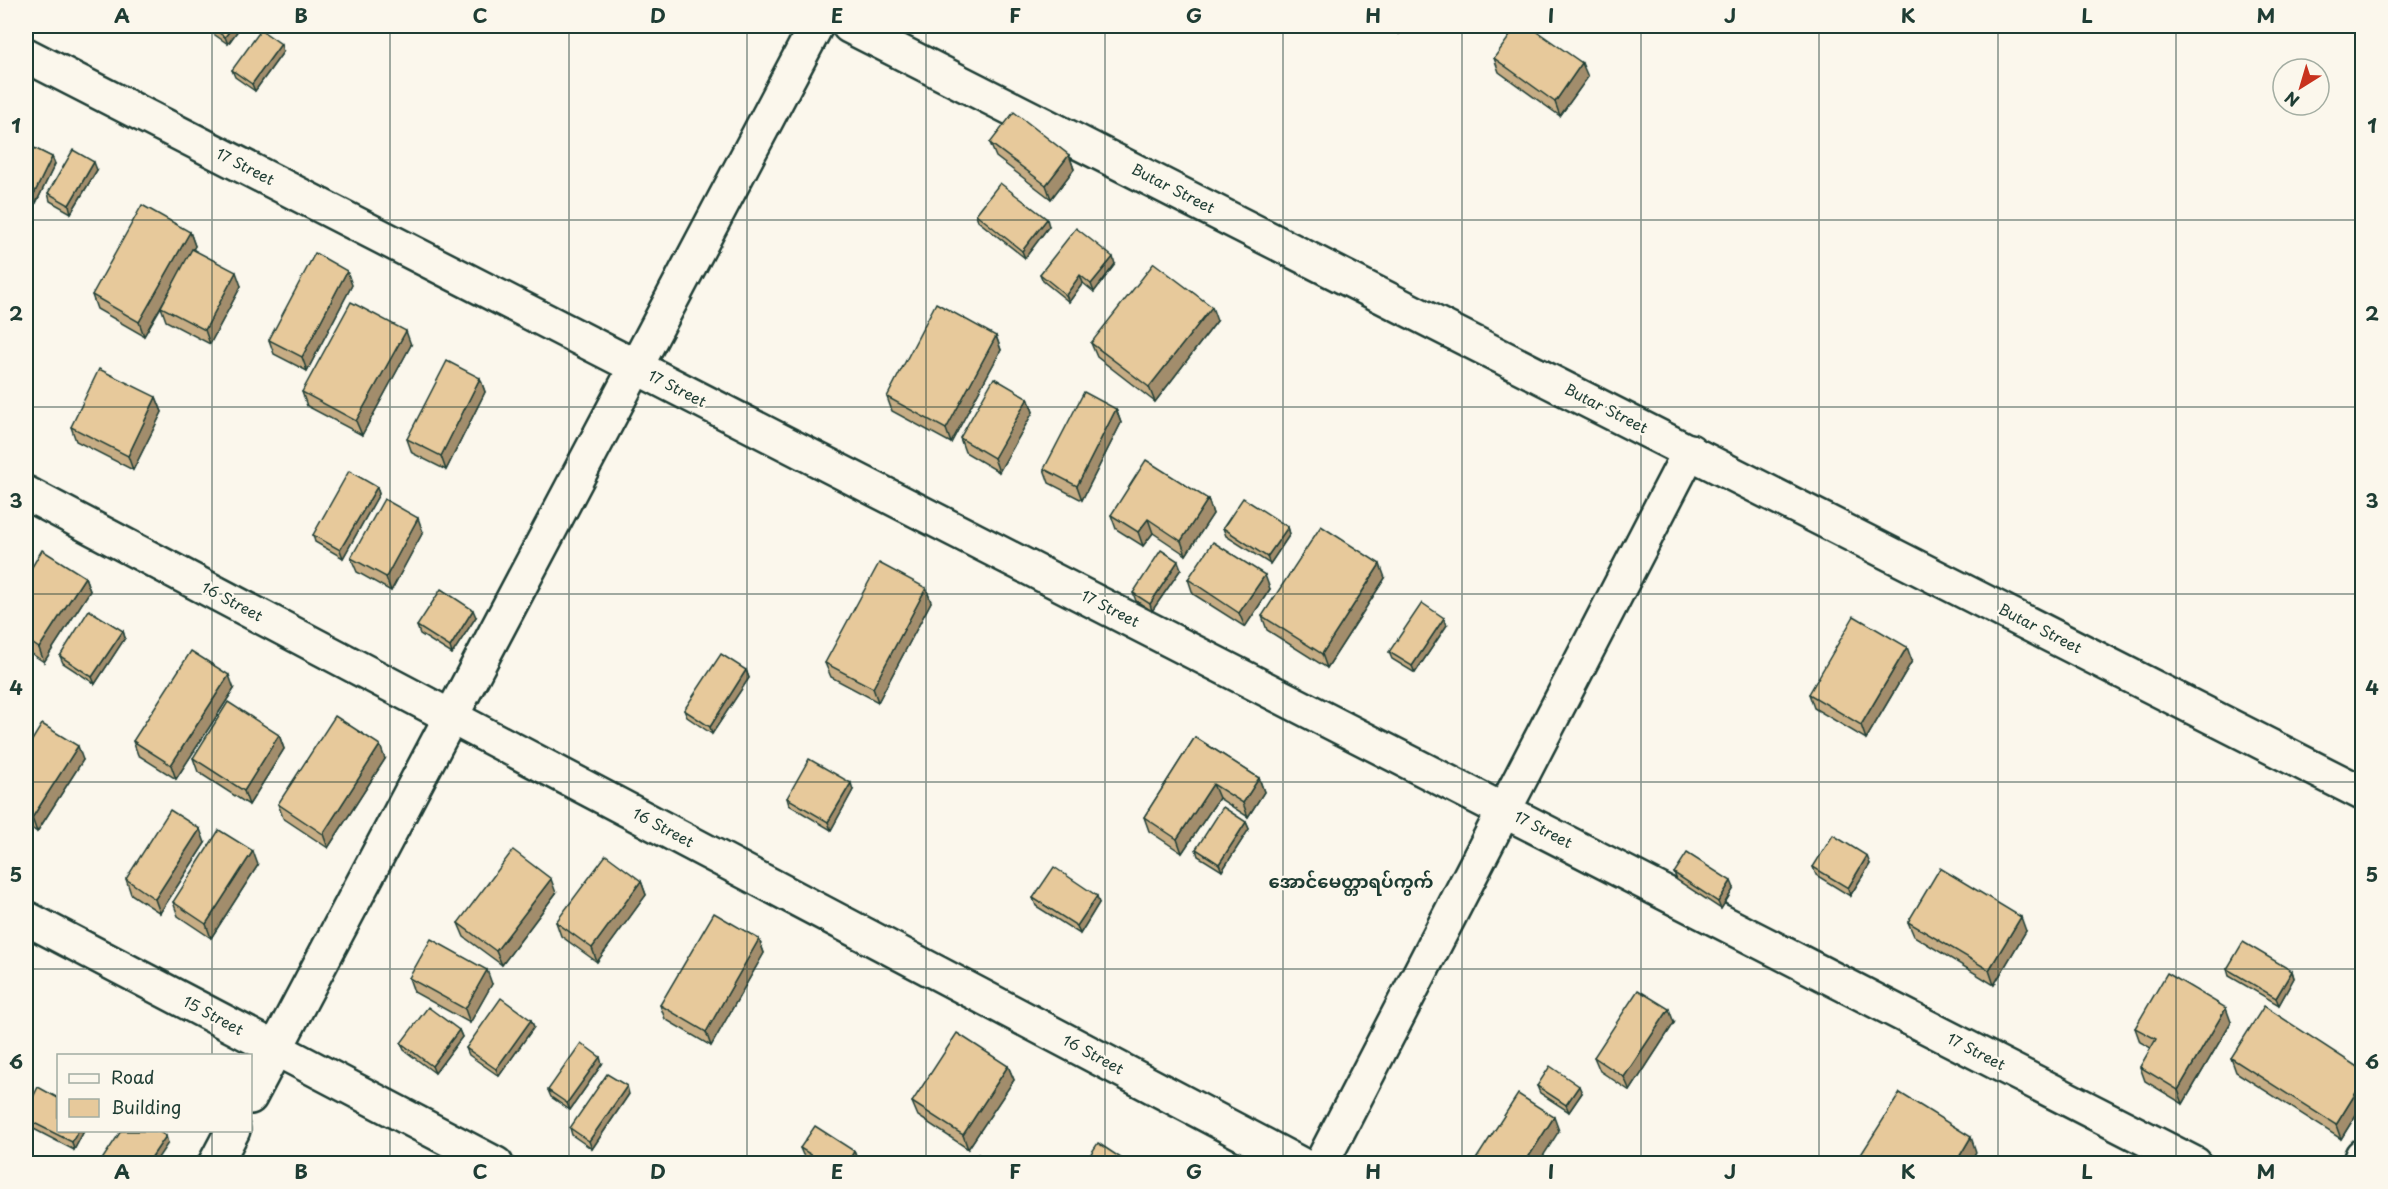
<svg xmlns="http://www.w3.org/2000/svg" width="2388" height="1189" viewBox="0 0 2388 1189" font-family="'Playpen Sans','Noto Sans Myanmar',sans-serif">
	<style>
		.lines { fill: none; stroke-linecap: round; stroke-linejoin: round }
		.street-casing { stroke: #1f3d34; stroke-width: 38 }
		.street { stroke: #fbf7ec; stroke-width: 33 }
		.wall { fill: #c7ad85; stroke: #1f3d34; stroke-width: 1.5 }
		.shaded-wall { fill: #a28d6c; stroke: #1f3d34; stroke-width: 1.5 }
		.building { fill: #e7c99b; stroke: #1f3d34; stroke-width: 1.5 }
		.grid { fill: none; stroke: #1f3d34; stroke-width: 1.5; stroke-opacity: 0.55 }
		.labels { text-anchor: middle; stroke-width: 5; stroke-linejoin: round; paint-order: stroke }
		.street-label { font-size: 15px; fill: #1f3d34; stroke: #fbf7ec }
		.quarter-label { font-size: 18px; font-weight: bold; fill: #1f3d34; stroke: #fbf7ec }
		.neatline { fill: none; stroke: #1f3d34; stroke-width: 2 }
		.grid-label { font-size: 20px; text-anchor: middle; font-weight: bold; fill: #1f3d34 }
	</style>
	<rect width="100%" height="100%" fill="#fbf7ec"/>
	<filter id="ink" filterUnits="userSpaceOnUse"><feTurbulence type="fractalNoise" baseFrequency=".0167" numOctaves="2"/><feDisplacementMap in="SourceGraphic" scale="12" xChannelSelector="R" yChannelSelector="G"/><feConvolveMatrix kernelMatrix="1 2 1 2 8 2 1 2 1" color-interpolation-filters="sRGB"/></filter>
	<g filter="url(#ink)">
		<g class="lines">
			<g class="street-casing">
				<g id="street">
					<path d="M849 26 2362 793"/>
					<path d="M26 55 2195 1164"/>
					<path d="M26 493 1300 1164"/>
					<path d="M26 918 496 1164"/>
					<path d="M250 1097 816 26"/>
					<path d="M215 1164 233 1130"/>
					<path d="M1321 1164 1690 451"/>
					<path d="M2359 1164 2362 1156"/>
				</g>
			</g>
			<use href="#street" class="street"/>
		</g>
		<g class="wall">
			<path d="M202 26H241L228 44Z"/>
			<path d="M1388 26H1405L1399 34Z"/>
			<path d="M283 52 255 91 235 77 232 70Z"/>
			<path d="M1494 58 1588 77 1560 116 1499 72Z"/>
			<path d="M990 143 1069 155 1074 169 1051 199 996 157Z"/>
			<path d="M26 144 52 157 55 164 36 203 26 198Z"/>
			<path d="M97 170 71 213 50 201 48 193Z"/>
			<path d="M976 214 1049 226 1025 258 978 221Z"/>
			<path d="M190 232 195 246 193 249 241 286 210 344 166 321 161 307 144 336 97 309 92 295Z"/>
			<path d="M1115 264 1094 292 1083 283 1069 302 1043 281 1040 274Z"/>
			<path d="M352 285 307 371 274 354 269 340Z"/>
			<path d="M1217 321 1155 402 1097 357 1091 343Z"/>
			<path d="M996 336 1001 350 951 443 892 411 887 397Z"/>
			<path d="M411 345 362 435 307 406 302 392Z"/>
			<path d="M480 378 485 392 446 470 412 453 407 439Z"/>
			<path d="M156 397 162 412 133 470 76 441 71 427Z"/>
			<path d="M1028 398 1033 412 999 472 965 452 960 438Z"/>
			<path d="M1116 409 1121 423 1082 500 1049 483 1044 469Z"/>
			<path d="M377 487 379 494 343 558 315 542 313 535Z"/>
			<path d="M1208 499 1213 514 1186 555 1153 533 1143 546 1116 529 1111 515Z"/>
			<path d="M1288 527 1290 534 1270 564 1226 536 1223 528Z"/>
			<path d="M423 532 391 591 357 572 351 558Z"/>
			<path d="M1181 569 1152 611 1136 601 1133 593Z"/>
			<path d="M26 577H85L90 591 44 662 26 650Z"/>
			<path d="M1385 578 1327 668 1267 630 1262 616Z"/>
			<path d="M1188 579 1270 589 1245 627 1193 594Z"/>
			<path d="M926 588 931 602 878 702 831 677 825 663Z"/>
			<path d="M476 617 452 654 420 634 417 626Z"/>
			<path d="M1447 625 1415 673 1392 659 1389 652Z"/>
			<path d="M123 631 125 638 95 684 63 663 60 656Z"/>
			<path d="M1912 661 1866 739 1814 708 1809 694Z"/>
			<path d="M746 670 749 678 712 734 687 717 684 710Z"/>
			<path d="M234 689 176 779 138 755 133 741Z"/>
			<path d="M279 735 284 749 249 805 198 772 193 758Z"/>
			<path d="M1195 737 1259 778 1264 792 1248 817 1219 798 1182 853 1149 831 1144 817Z"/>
			<path d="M26 750 83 760 37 832 26 824Z"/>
			<path d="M385 759 328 848 283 818 278 804Z"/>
			<path d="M853 790 831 830 789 805 787 798Z"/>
			<path d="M1246 822 1249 829 1222 871 1198 856 1196 849Z"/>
			<path d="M205 843 160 913 131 894 126 879Z"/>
			<path d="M1870 864 1850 896 1816 875 1813 867Z"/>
			<path d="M258 865 211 938 178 916 173 902Z"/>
			<path d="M1674 873 1734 888 1721 909 1677 880Z"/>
			<path d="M641 881 646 895 597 962 561 936 556 922Z"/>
			<path d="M556 893 502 965 464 937 458 923Z"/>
			<path d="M1033 898 1099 903 1080 934 1036 906Z"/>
			<path d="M1908 922 2026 931 1994 985 1914 936Z"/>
			<path d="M759 939 764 953 711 1046 665 1019 660 1005Z"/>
			<path d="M2227 969 2292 971 2294 978 2279 1005 2229 976Z"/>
			<path d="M409 978 492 984 470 1023 414 992Z"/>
			<path d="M531 1020 534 1027 499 1076 469 1055 466 1048Z"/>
			<path d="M2231 1022 2183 1104 2145 1081 2140 1067 2151 1048 2140 1042 2135 1028Z"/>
			<path d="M1674 1023 1630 1091 1600 1071 1594 1057Z"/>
			<path d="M459 1030 462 1037 435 1073 404 1050 401 1043Z"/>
			<path d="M2231 1058 2362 1070V1105L2341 1139 2236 1072Z"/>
			<path d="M602 1064 570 1110 551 1097 548 1090Z"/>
			<path d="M1008 1066 1014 1080 968 1149 918 1116 912 1102Z"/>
			<path d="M1537 1086 1582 1093 1569 1112 1540 1093Z"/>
			<path d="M629 1094 592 1149 572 1135 570 1128Z"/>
			<path d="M26 1112 84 1131 74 1150 26 1125Z"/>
			<path d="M800 1148 854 1151 857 1159 854 1164H817L803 1155Z"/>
		</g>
		<g class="shaded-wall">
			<path d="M233 26H241L228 44 225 37Z"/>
			<path d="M1396 26H1405L1399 34Z"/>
			<path d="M281 44 283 52 255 91 252 84Z"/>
			<path d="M1582 63 1588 77 1560 116 1555 102Z"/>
			<path d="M1069 155 1074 169 1051 199 1046 185Z"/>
			<path d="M52 157 55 164 36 203 33 196Z"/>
			<path d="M94 162 97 170 71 213 69 205Z"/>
			<path d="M1047 219 1049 226 1025 258 1022 251Z"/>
			<path d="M190 232 195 246 144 336 139 322Z"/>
			<path d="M1113 257 1115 264 1094 292 1091 284Z"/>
			<path d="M347 271 352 285 307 371 302 357Z"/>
			<path d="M236 272 241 286 210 344 205 330Z"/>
			<path d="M1080 275 1083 283 1069 302 1066 295Z"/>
			<path d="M1212 307 1217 321 1155 402 1149 387Z"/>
			<path d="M406 331 411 345 362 435 356 421Z"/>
			<path d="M996 336 1001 350 951 443 946 429Z"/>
			<path d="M480 378 485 392 446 470 441 456Z"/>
			<path d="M156 397 162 412 133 470 128 456Z"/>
			<path d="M1028 398 1033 412 999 472 994 458Z"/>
			<path d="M1116 409 1121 423 1082 500 1077 486Z"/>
			<path d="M377 487 379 494 343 558 340 550Z"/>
			<path d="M1208 499 1213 514 1186 555 1181 541Z"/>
			<path d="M418 518 423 532 391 591 386 577Z"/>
			<path d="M1148 519 1153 533 1143 546 1138 532Z"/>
			<path d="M1288 527 1290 534 1270 564 1267 557Z"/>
			<path d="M1178 561 1181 569 1152 611 1150 604Z"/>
			<path d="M1380 564 1385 578 1327 668 1322 654Z"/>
			<path d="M1265 575 1270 589 1245 627 1239 613Z"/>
			<path d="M85 577 90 591 44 662 39 648Z"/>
			<path d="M926 588 931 602 878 702 873 688Z"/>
			<path d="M473 610 476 617 452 654 450 647Z"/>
			<path d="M1444 618 1447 625 1415 673 1412 666Z"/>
			<path d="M123 631 125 638 95 684 92 677Z"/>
			<path d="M1907 647 1912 661 1866 739 1861 725Z"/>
			<path d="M746 670 749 678 712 734 710 727Z"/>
			<path d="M229 675 234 689 176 779 171 765Z"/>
			<path d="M279 735 284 749 249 805 244 791Z"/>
			<path d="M380 745 385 759 328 848 323 834Z"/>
			<path d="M78 746 83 760 37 832 32 818Z"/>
			<path d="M1259 778 1264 792 1248 817 1243 803Z"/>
			<path d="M851 783 853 790 831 830 828 822Z"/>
			<path d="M1213 784 1219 798 1182 853 1177 839Z"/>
			<path d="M1246 822 1249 829 1222 871 1219 864Z"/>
			<path d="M200 829 205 843 160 913 155 899Z"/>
			<path d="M253 851 258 865 211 938 206 924Z"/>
			<path d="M1867 856 1870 864 1850 896 1848 888Z"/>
			<path d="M551 879 556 893 502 965 496 951Z"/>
			<path d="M641 881 646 895 597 962 592 948Z"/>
			<path d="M1731 881 1734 888 1721 909 1718 902Z"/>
			<path d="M1097 896 1099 903 1080 934 1077 926Z"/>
			<path d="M2021 917 2026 931 1994 985 1989 970Z"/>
			<path d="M759 939 764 953 711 1046 706 1032Z"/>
			<path d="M487 970 492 984 470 1023 465 1009Z"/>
			<path d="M2292 971 2294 978 2279 1005 2276 998Z"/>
			<path d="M2226 1008 2231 1022 2183 1104 2178 1090Z"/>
			<path d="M1669 1009 1674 1023 1630 1091 1624 1077Z"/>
			<path d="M531 1020 534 1027 499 1076 496 1069Z"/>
			<path d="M459 1030 462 1037 435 1073 432 1066Z"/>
			<path d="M600 1057 602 1064 570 1110 567 1103Z"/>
			<path d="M1008 1066 1014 1080 968 1149 963 1135Z"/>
			<path d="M2362 1083V1105L2341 1139 2336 1125Z"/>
			<path d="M627 1086 629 1094 592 1149 589 1141Z"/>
			<path d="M1579 1086 1582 1093 1569 1112 1566 1105Z"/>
			<path d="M1554 1117 1559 1131 1538 1164H1524Z"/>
			<path d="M78 1131H84L74 1150 72 1142Z"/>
			<path d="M166 1136 168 1143 154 1164H147Z"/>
			<path d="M1971 1137 1976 1152 1969 1164H1955Z"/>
			<path d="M854 1151 857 1159 854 1164H847Z"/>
		</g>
		<g class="building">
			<path d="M209 26H233L225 37Z"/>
			<path d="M1517 26H1529L1582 63 1555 102 1494 58Z"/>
			<path d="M261 30 281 44 252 84 232 70Z"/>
			<path d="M1014 112 1069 155 1046 185 990 143Z"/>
			<path d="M26 144 52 157 33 196 26 192Z"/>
			<path d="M73 150 94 162 69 205 48 193Z"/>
			<path d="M1000 183 1047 219 1022 251 976 214Z"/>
			<path d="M142 205 190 232 139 322 92 295Z"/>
			<path d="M1076 228 1113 257 1091 284 1080 275 1066 295 1040 274Z"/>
			<path d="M192 249 236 272 205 330 161 307Z"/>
			<path d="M315 253 347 271 302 357 269 340Z"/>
			<path d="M1154 263 1212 307 1149 387 1091 343Z"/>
			<path d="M351 302 406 331 356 421 302 392Z"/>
			<path d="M936 303 996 336 946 429 887 397Z"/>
			<path d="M447 361 480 378 441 456 407 439Z"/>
			<path d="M99 369 156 397 128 456 71 427Z"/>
			<path d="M994 378 1028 398 994 458 960 438Z"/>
			<path d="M1084 392 1116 409 1077 486 1044 469Z"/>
			<path d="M1146 460 1208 499 1181 541 1148 519 1138 532 1111 515Z"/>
			<path d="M349 471 377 487 340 550 313 535Z"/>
			<path d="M1243 498 1288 527 1267 557 1223 528Z"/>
			<path d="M384 499 418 518 386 577 351 558Z"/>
			<path d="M1321 526 1380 564 1322 654 1262 616Z"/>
			<path d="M1213 542 1265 575 1239 613 1188 579Z"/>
			<path d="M42 550 85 577 39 648 26 639V577Z"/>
			<path d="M1161 550 1178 561 1150 604 1133 593Z"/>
			<path d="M879 563 926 588 873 688 825 663Z"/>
			<path d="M441 589 473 610 450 647 417 626Z"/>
			<path d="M1422 603 1444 618 1412 666 1389 652Z"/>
			<path d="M89 610 123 631 92 677 60 656Z"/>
			<path d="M1854 616 1907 647 1861 725 1809 694Z"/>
			<path d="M191 651 229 675 171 765 133 741Z"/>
			<path d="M721 654 746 670 710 727 684 710Z"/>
			<path d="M228 702 279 735 244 791 193 758Z"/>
			<path d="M335 716 380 745 323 834 278 804Z"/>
			<path d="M42 724 78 746 32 818 26 814V750Z"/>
			<path d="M1195 737 1259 778 1243 803 1213 784 1177 839 1144 817Z"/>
			<path d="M809 759 851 783 828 822 787 798Z"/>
			<path d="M1223 807 1246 822 1219 864 1196 849Z"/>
			<path d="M170 810 200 829 155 899 126 879Z"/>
			<path d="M219 830 253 851 206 924 173 902Z"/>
			<path d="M1833 835 1867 856 1848 888 1813 867Z"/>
			<path d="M513 850 551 879 496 951 458 923Z"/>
			<path d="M1687 853 1731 881 1718 902 1674 873Z"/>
			<path d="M606 855 641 881 592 948 556 922Z"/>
			<path d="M1054 867 1097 896 1077 926 1033 898Z"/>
			<path d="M1940 868 2021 917 1989 970 1908 922Z"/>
			<path d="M714 913 759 939 706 1032 660 1005Z"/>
			<path d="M431 939 487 970 465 1009 409 978Z"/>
			<path d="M2243 942 2292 971 2276 998 2227 969Z"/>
			<path d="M2167 973 2226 1008 2178 1090 2140 1067 2156 1039 2135 1028Z"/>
			<path d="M1638 990 1669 1009 1624 1077 1594 1057Z"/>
			<path d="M501 998 531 1020 496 1069 466 1048Z"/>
			<path d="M2264 1006 2362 1070V1083L2336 1125 2231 1058Z"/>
			<path d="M428 1007 459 1030 432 1066 401 1043Z"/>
			<path d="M957 1033 1008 1066 963 1135 912 1102Z"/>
			<path d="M581 1043 600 1057 567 1103 548 1090Z"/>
			<path d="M1550 1066 1579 1086 1566 1105 1537 1086Z"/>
			<path d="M607 1074 627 1086 589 1141 570 1128Z"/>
			<path d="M38 1087 58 1098V1131H78L72 1142 26 1119V1112Z"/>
			<path d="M1900 1093 1971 1137 1955 1164H1855Z"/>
			<path d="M1518 1094 1554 1117 1524 1164H1473Z"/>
			<path d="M815 1126 854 1151 847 1164H826L800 1148Z"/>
			<path d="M121 1131H158L166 1136 147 1164H105L101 1161Z"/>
			<path d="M1098 1143 1130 1164H1084Z"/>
			<path d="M978 1154 994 1164H972Z"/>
		</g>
	</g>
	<path class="grid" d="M212 26V1056M390 26V1164M569 26V1164M747 26V1164M926 26V1164M1105 26V1164M1283 26V1164M1462 26V1164M1641 26V1164M1819 26V1164M1998 26V1164M2176 26V1164M26 220H2362M26 407H2362M26 594H2362M26 782H2362M26 969H2362M212 1130V1164"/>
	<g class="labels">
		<g class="street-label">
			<text transform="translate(245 167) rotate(27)" y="5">17 Street</text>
			<text transform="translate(1173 189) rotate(27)" y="5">Butar Street</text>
			<text transform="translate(677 389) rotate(27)" y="5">17 Street</text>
			<text transform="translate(1606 409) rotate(27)" y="5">Butar Street</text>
			<text transform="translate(232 602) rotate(28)" y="5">16 Street</text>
			<text transform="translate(1110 609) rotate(27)" y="5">17 Street</text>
			<text transform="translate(2040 629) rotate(27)" y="5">Butar Street</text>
			<text transform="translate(663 828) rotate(28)" y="5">16 Street</text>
			<text transform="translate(1543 830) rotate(27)" y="5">17 Street</text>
			<text transform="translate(213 1016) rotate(28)" y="5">15 Street</text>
			<text transform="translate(1976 1052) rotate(27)" y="5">17 Street</text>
			<text transform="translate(1093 1055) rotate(28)" y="5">16 Street</text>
		</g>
		<g class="quarter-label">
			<text x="1351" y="888">အောင်မေတ္တာရပ်ကွက်</text>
		</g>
	</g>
	<rect width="2388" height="1189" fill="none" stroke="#fbf7ec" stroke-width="66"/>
	<rect x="57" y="1054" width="195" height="78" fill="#fbf7ec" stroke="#a3ada2" stroke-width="1.5"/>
	<rect x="69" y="1074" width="30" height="9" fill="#fbf7ec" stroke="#a3ada2" stroke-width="1.5"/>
	<text x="111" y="1084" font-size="18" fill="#1f3d34">Road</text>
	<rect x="69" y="1099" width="30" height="18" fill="#e7c99b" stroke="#a3ada2" stroke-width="1.5"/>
	<text x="111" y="1114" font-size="18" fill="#1f3d34">Building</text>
	<g transform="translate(2301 87) rotate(217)"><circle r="28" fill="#fbf7ec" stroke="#a3ada2" stroke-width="1.5"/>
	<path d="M0-4.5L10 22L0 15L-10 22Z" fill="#c8321e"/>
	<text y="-9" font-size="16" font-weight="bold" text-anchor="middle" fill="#1f3d34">N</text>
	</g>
	<rect x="33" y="33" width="2322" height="1123" class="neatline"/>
	<g class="grid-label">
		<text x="122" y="23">A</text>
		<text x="301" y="23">B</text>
		<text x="480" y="23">C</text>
		<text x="658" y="23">D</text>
		<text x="837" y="23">E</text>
		<text x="1015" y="23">F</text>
		<text x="1194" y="23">G</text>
		<text x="1373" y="23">H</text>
		<text x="1551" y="23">I</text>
		<text x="1730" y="23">J</text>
		<text x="1908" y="23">K</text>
		<text x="2087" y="23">L</text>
		<text x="2266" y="23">M</text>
		<text x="16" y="133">1</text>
		<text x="2372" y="133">1</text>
		<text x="16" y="321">2</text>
		<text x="2372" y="321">2</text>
		<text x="16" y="508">3</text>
		<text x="2372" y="508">3</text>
		<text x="16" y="695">4</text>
		<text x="2372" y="695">4</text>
		<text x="16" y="882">5</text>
		<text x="2372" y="882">5</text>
		<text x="16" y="1069">6</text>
		<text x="2372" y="1069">6</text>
		<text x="122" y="1179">A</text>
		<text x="301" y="1179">B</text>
		<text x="480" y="1179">C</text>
		<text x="658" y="1179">D</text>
		<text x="837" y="1179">E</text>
		<text x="1015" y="1179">F</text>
		<text x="1194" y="1179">G</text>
		<text x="1373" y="1179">H</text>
		<text x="1551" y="1179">I</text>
		<text x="1730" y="1179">J</text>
		<text x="1908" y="1179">K</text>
		<text x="2087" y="1179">L</text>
		<text x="2266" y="1179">M</text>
	</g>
</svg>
